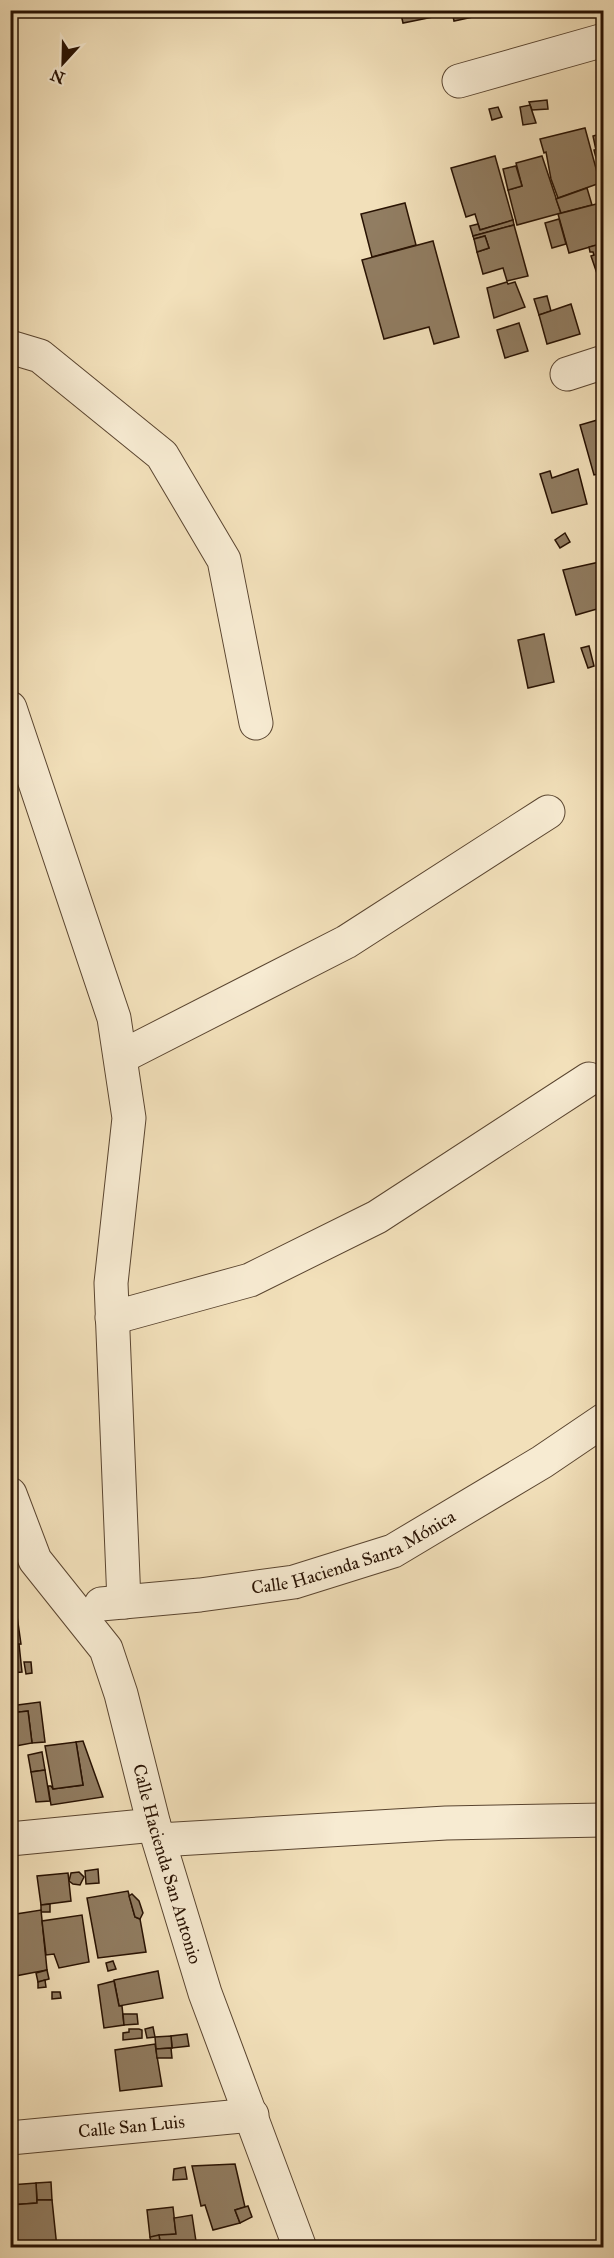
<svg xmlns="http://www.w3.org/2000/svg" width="614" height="2258" viewBox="0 0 614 2258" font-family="'IM FELL Great Primer',serif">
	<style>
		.building { fill: #917d62; stroke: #271102; stroke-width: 1.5 }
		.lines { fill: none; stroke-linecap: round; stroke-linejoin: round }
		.minor-casing { stroke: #5a4530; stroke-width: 35 }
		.minor { stroke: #f7ebd2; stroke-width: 33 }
		.labels { text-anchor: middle; stroke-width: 4.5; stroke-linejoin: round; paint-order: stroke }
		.street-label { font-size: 18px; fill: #271102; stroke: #f7ebd2 }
	</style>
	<rect width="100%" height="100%" fill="#f2e0ba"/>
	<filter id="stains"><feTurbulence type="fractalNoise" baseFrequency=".00333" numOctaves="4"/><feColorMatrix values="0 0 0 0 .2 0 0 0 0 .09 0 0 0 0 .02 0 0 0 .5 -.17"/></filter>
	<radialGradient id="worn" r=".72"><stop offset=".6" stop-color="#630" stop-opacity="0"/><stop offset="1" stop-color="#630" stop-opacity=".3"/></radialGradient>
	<g class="building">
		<path d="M400 10H447L448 14 403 23Z"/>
		<path d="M447 10H486L487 14 454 21 452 11 447 12Z"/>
		<path d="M547 100 548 109 532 110 529 102Z"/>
		<path d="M530 105 536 123 523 125 520 107Z"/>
		<path d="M498 107 502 117 492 120 489 109Z"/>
		<path d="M585 128 600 183 558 198 551 179 546 152 544 153 540 139Z"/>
		<path d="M604 133V148L596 150 593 136Z"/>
		<path d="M604 148V188L594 150Z"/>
		<path d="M495 156 513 220 480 230 475 214 466 217 451 168Z"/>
		<path d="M542 156 561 213 517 225 508 190 522 186 516 163Z"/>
		<path d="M516 166 522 186 508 190 503 169Z"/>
		<path d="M587 188 592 205 561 213 556 199Z"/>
		<path d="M604 202V243L569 253 558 214Z"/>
		<path d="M405 203 416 245 372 257 361 214Z"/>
		<path d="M559 219 566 244 552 248 545 223Z"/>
		<path d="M513 220 514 225 473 236 470 226 478 224 480 230Z"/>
		<path d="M514 225 528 276 507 281 503 268 483 274 477 252 489 248 485 236 474 239 473 236Z"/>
		<path d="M485 236 489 248 477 252 474 239Z"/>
		<path d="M433 241 459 337 434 344 429 327 384 339 362 260Z"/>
		<path d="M604 243V294L591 256 594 255 593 252H590L589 247Z"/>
		<path d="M507 282 508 284 515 282 525 307 494 318 487 288Z"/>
		<path d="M547 296 551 311 539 315 534 299Z"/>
		<path d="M571 304 580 334 547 344 539 315Z"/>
		<path d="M519 323 528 351 505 358 497 330Z"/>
		<path d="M604 418V473L594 475 580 425Z"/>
		<path d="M578 469 587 504 552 513 540 474 550 471 552 478Z"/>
		<path d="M565 533 570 542 560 548 555 540Z"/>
		<path d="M604 561V607L576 615 563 570Z"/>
		<path d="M544 634 554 682 528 688 518 640Z"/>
		<path d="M589 646 594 666 588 668 581 648Z"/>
		<path d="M10 1572H13L15 1601H10Z"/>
		<path d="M10 1601H12L14 1616H10Z"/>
		<path d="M10 1616H17L21 1644 10 1645Z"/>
		<path d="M19 1644 22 1672 10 1673V1645Z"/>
		<path d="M24 1662H31L32 1673 26 1674Z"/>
		<path d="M40 1702 45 1742 32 1743 28 1711 10 1713V1706Z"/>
		<path d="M28 1711 32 1743 10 1747V1713Z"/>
		<path d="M83 1741 103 1797 51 1805 48 1786H51L53 1789 83 1785 76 1742Z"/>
		<path d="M76 1742 83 1785 53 1789 45 1746Z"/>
		<path d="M42 1752 45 1770 31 1772 28 1755Z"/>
		<path d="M45 1770 50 1801 36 1802 31 1772Z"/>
		<path d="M98 1869 99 1883 86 1884 85 1871Z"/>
		<path d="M79 1872 84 1877 80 1885 73 1884 69 1881 71 1873Z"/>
		<path d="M68 1873 71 1901 41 1905 37 1876Z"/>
		<path d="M128 1891 135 1917 140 1919 146 1952 98 1958 87 1898Z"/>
		<path d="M132 1894 139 1901 143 1913 140 1919 135 1917 129 1896Z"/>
		<path d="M50 1904V1912H41V1905Z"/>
		<path d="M41 1910 47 1970 15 1976 10 1948V1915Z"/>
		<path d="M82 1915 89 1962 59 1968 54 1954 46 1955 42 1921Z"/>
		<path d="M113 1961 116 1969 108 1971 106 1963Z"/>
		<path d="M47 1970 49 1979 38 1982 36 1973Z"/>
		<path d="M158 1971 163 1998 119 2006 114 1980Z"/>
		<path d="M45 1980 46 1987 38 1988V1982Z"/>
		<path d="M114 1981 119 2006H122L124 2025 104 2028 98 1985Z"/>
		<path d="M52 1992H60L61 1998 52 1999Z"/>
		<path d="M123 2014H137L138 2024 124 2025Z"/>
		<path d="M153 2027 155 2037 147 2038 145 2029Z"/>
		<path d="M129 2029H139L142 2030V2038L123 2040V2033L129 2032Z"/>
		<path d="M187 2034 189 2046 172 2048 171 2036Z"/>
		<path d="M171 2036 172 2048 156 2049 155 2037Z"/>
		<path d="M155 2044 162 2086 120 2091 115 2050Z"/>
		<path d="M171 2048 172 2058H157L156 2049Z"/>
		<path d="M235 2164 245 2207 235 2210 240 2223 213 2230 205 2205 201 2206 192 2166Z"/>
		<path d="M185 2167 187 2179 173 2180 174 2169Z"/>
		<path d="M51 2182 52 2200H37L36 2183Z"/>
		<path d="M36 2183 37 2203 10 2205V2185Z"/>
		<path d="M37 2200H52L57 2248H14L10 2205 37 2203Z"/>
		<path d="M248 2206 252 2217 240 2223 235 2210Z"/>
		<path d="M173 2207 176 2234 150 2237 147 2210Z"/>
		<path d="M192 2215 197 2248H161L159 2235 176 2234 174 2218Z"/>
		<path d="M159 2235 161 2248H152L150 2237Z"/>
	</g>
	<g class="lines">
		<g class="minor-casing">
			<g id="minor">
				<path d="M459 81 604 40"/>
				<path d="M10 347 40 356 162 455 224 560 256 723"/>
				<path d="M567 374 604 362"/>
				<path d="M10 708 114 1018 129 1118 111 1283 124 1602"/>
				<path d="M121 1057 346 942 548 812"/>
				<path d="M112 1318 250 1280 377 1217 589 1079"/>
				<path id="s1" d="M10 1494 35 1560 106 1649 121 1694 154 1825 205 1993 300 2248"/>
				<path id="s2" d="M101 1604 200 1595 294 1582 393 1551 542 1462 604 1420"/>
				<path d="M10 1839 154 1825"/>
				<path d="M159 1840 446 1823 604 1820"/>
				<path id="s3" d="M10 2138 252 2115"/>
			</g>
		</g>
		<use href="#minor" class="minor"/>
	</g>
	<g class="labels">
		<g class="street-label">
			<text dy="6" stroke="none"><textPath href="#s2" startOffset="260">Calle Hacienda Santa Mónica</textPath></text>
			<text dy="6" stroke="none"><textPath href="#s1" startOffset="408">Calle Hacienda San Antonio</textPath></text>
			<text dy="6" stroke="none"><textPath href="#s3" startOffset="122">Calle San Luis</textPath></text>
		</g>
	</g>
	<rect width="614" height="2258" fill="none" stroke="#f2e0ba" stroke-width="36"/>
	<rect x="12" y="12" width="590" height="2234" fill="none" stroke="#271102" stroke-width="3"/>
	<rect x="18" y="18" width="578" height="2222" fill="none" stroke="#271102" stroke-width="1.5"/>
	<g transform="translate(63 63) rotate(202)" stroke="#f7ebd2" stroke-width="4.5" paint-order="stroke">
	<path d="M0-4.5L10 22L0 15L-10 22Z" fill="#271102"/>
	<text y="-9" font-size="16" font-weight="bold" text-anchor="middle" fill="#271102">N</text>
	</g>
	<rect width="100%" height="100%" filter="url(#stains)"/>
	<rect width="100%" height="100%" fill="url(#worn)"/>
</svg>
